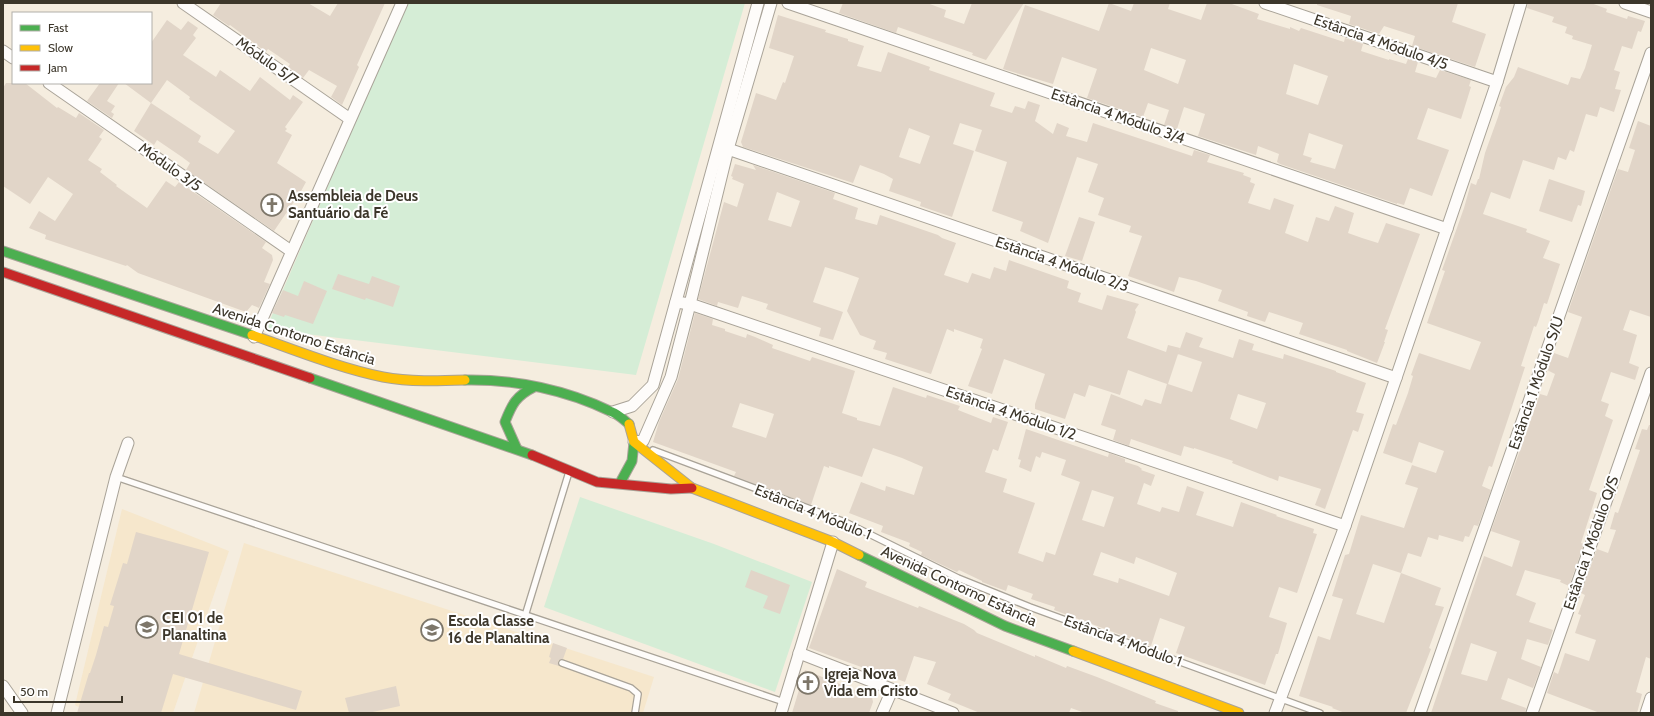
<svg xmlns="http://www.w3.org/2000/svg" width="1654" height="716" viewBox="0 0 1654 716" font-family="Cabin,sans-serif">
	<style>
		.built { fill: #f6e7cc }
		.green { fill: #d5edd6 }
		.building { fill: #e1d5c8; fill-rule: evenodd }
		.lines { fill: none; stroke-linecap: round; stroke-linejoin: round }
		.lane-casing { stroke: #a9a398; stroke-width: 8 }
		.street-casing { stroke: #a9a398; stroke-width: 13 }
		.fast-casing { stroke: #a9a398; stroke-width: 11 }
		.slow-casing { stroke: #a9a398; stroke-width: 11 }
		.jam-casing { stroke: #a9a398; stroke-width: 11 }
		.lane { stroke: #fefcfa; stroke-width: 5.5 }
		.street { stroke: #fefcfa; stroke-width: 11 }
		.fast { stroke: #4caf50; stroke-width: 9 }
		.slow { stroke: #ffc107; stroke-width: 9 }
		.jam { stroke: #c62828; stroke-width: 9 }
		.labels { text-anchor: middle; stroke-width: 4; stroke-linejoin: round; paint-order: stroke }
		.street-label { font-size: 15px; fill: #3c362a; stroke: #fff }
		.poi-label { font-size: 15px; font-weight: bold; fill: #3c362a; stroke: #fff; text-anchor: start }
	</style>
	<rect width="100%" height="100%" fill="#f5eddf"/>
	<g class="built">
		<path d="M122 509 229 551 173 713H89L75 705Z"/>
		<path d="M244 543 654 677 643 713H194Z"/>
	</g>
	<g class="green">
		<path d="M407 3H745L636 375 266 329Z"/>
		<path d="M580 497 714 544 812 582 775 692 544 607Z"/>
	</g>
	<g class="building">
		<path d="M221 3H308L330 16 338 3H385L357 65 359 67 342 105 331 97 337 86 309 70 303 78 288 67 290 64 268 49 266 52 230 25 229 26 213 15Z"/>
		<path d="M843 3H927L946 10 944 17 964 24 972 3H1024L986 60 972 55 973 53 898 27 896 33 839 13Z"/>
		<path d="M1109 3 1131 11 1134 3H1170L1168 9 1201 20 1207 3H1229L1259 14 1257 19 1290 29V27L1299 31 1301 28 1344 42 1345 38 1363 44 1361 51 1389 60V59L1406 64 1408 59 1418 62 1415 72 1436 78 1440 70 1471 80 1469 86 1471 87 1461 119 1428 108 1417 139 1449 150 1432 196 1410 188 1404 205 1397 203V204L1280 164 1277 162 1279 154 1258 146 1256 155 1198 136 1205 114 1184 107 1177 129 1164 125 1169 110 1148 103 1143 117 1087 98 1097 69 1062 57 1053 84 1003 69 1025 5 1099 31ZM1151 48 1186 60 1178 84 1144 70ZM1294 64 1328 76 1318 105 1286 94ZM1309 133 1343 145 1335 169 1310 162 1312 158 1303 155Z"/>
		<path d="M1317 3H1458L1452 22 1486 34 1475 67 1412 46 1415 36 1384 26 1379 34 1349 24 1351 16 1317 5Z"/>
		<path d="M1528 3H1591L1607 9 1606 12 1627 19 1628 16 1645 21 1641 32 1638 31 1632 49 1622 46 1614 70 1620 72 1615 89 1621 90 1614 112 1600 107 1597 117 1586 114 1574 152 1570 150 1566 160 1558 157 1554 170 1523 160 1510 199 1491 192 1483 214 1527 229 1526 232 1550 241 1543 258 1560 264 1547 304 1544 303 1538 322 1536 327 1534 326 1521 366 1525 367 1512 407 1492 467 1489 466 1482 486 1491 490 1478 526 1474 525 1469 537 1465 536 1463 542 1439 535 1438 540 1428 537 1421 557 1408 553 1401 573 1441 588 1435 605 1444 607 1429 648 1431 649 1406 713H1345L1332 708 1333 707 1299 696 1318 636 1330 640 1343 599 1332 596 1345 555 1349 554 1361 515 1404 528 1418 488 1405 484 1412 465 1436 473 1444 451 1419 442 1412 463 1383 453 1393 424 1396 425 1408 393 1413 376 1411 375 1419 353 1470 370 1481 342 1427 323 1445 271 1442 270 1464 208 1471 183 1476 185 1478 179H1479L1485 153 1498 117 1501 107 1499 106 1506 87 1514 77 1518 67 1568 85 1571 77 1580 79 1585 68 1592 45 1572 39 1573 36 1565 33 1567 27 1552 22 1554 17 1527 8ZM1373 564 1401 573 1384 623 1356 614Z"/>
		<path d="M778 15 826 30 825 32 848 39V41L864 46 857 66 881 72 888 52 930 67 929 70 995 93 990 106 1012 113 1015 106 1025 109 1028 101 1040 105 1035 121 1053 134 1057 123 1069 128 1066 136 1087 142 1093 123 1192 156 1194 150 1210 155 1207 162 1244 173 1243 175 1251 178 1250 182 1255 184 1248 203 1270 210 1274 198 1294 205 1285 233 1308 242 1316 217 1329 221 1335 206 1354 213 1348 233 1362 238 1378 243 1386 223 1420 234 1385 329 1388 330 1384 342H1385L1377 363 1347 351V350L1299 334 1303 323 1269 312 1265 322 1247 316 1248 312 1218 301 1222 290 1196 281 1179 277 1174 292 1128 276 1142 236 1129 232 1131 226 1098 215 1104 198 1088 192 1098 164 1077 157 1048 243 1020 231 1023 222 992 211 1007 162 975 151 982 130 960 123 953 144 974 151 952 217 920 206 921 202 889 191 893 179 884 174 860 165 853 183 743 147 741 142 756 93 776 100 783 82 785 83 794 56 769 48ZM909 128 930 136 920 164 899 157Z"/>
		<path d="M167 20 181 30 188 21 198 28 193 35 196 38 183 55 216 77 220 70 250 91 260 77 290 100 293 95 303 102 285 127 287 129 285 131 292 135 277 163 306 182 300 193 274 231 186 170 190 163 182 157 157 140 154 145 134 131 151 103 201 136 198 142 218 154 235 131 189 99 190 97 167 80 151 103 124 83H151V43Z"/>
		<path d="M6 83H25L57 108 58 107 76 118 79 113 104 130 99 137 102 139 88 160 102 169 100 172 117 185 116 186 147 208 166 181 175 187 179 182 266 242 262 248 272 255 273 260 264 282 270 284 259 308 252 305 246 312 138 273 127 265 126 266 45 239 46 235 29 228 39 211 55 221 73 194 48 177 30 204 3 186V88Z"/>
		<path d="M100 83H119L107 101 115 106 111 112 114 114 112 118 87 101Z"/>
		<path d="M1638 121 1651 126V317L1630 310 1623 330 1637 335 1629 363 1639 367 1635 380 1611 372 1601 401 1609 404 1605 416 1613 420 1589 490 1597 493 1581 543 1584 544 1569 586 1560 582 1561 580 1525 570 1516 595 1536 603 1529 622 1553 630 1548 645 1527 639 1521 659 1541 667 1533 688 1508 678 1501 699 1526 708 1525 713H1431L1484 556 1512 567 1520 541 1491 531 1540 394 1547 396 1555 374 1547 370 1554 353 1568 358 1582 317 1568 312 1618 169 1628 172 1635 150 1629 148ZM1471 643 1497 652 1487 681 1461 674Z"/>
		<path d="M735 164 756 170 753 165 835 193 833 199 858 208 855 219 877 225 880 215 938 235 942 238 956 243 944 275 968 283 972 273 990 279 994 267 1006 271 1009 260 1069 281 1067 288 1081 293 1078 302 1102 310 1107 295 1139 304 1135 310 1136 312 1127 338 1166 352 1168 345 1180 348 1168 384 1192 392 1202 362 1178 354 1186 332 1203 338 1199 347 1233 358 1239 339 1254 344 1252 350 1283 359 1284 354 1336 371V372L1366 383 1356 412 1364 414 1358 432 1353 430 1325 509 1315 505 1321 489 1279 476 1278 481 1232 463 1233 461 1194 448V449L1184 446 1181 456 1131 439 1129 446 1113 440 1116 430 1101 425 1111 394 1142 406 1145 399 1161 404 1167 384 1150 378 1128 370 1120 395 1089 385 1085 397 1074 393 1065 419 1035 409V404L1045 374 1004 359 992 394 968 386 982 349 980 348 983 339 954 329V332L947 329 931 374 885 359 887 353 873 349 876 341 860 335 847 311 859 278 842 272 825 267 813 302 843 312 833 340 819 336 821 328 766 309 768 304 742 296 738 308 718 302 717 306 698 299 724 202 737 207 744 184 732 179 733 177 731 176ZM777 192 800 201 791 227 768 220ZM1238 394 1266 403 1257 429 1230 419Z"/>
		<path d="M1549 179 1585 191 1581 206 1578 205 1572 222 1539 211Z"/>
		<path d="M1079 217 1095 222 1082 261 1065 256Z"/>
		<path d="M338 274 369 284 372 276 400 286 393 307 366 298 365 300 332 289Z"/>
		<path d="M304 281 327 291 313 324 285 315 284 317 272 313 283 290 298 296Z"/>
		<path d="M695 313 713 319 712 325 725 329V331L746 338 747 334 755 337 773 345 772 348 810 361 812 357 855 371 842 413 857 418V420L880 426 893 387 926 398 927 395 960 406 958 410 991 423 993 417 1008 422 998 451 993 449 985 472 1007 479 1003 492 1035 503 1018 553 1043 562 1046 552 1055 555 1080 482 1061 475 1066 460 1042 452 1040 458 1036 456 1031 472 1019 467 1021 460 1018 459 1026 429 1108 457 1109 453 1125 459V462L1138 466 1142 469 1141 470 1155 475 1151 486 1144 483 1137 504 1160 512 1162 507 1179 512 1187 486 1204 492 1196 515 1233 527 1241 502 1277 515 1276 516 1314 529 1313 533 1317 534 1297 593 1279 587 1269 617 1287 623 1278 654H1276L1265 685 1176 653 1185 627 1160 618 1151 646 1054 610 1055 607 1031 599 1033 594 1008 585 1006 591 982 582V581L959 570 957 572 921 555 922 552 909 546 910 543 881 532 883 526 849 513 861 482 885 491 886 486 914 495 923 467 902 458 873 448 862 477 829 466V468L824 466 811 505 734 476 736 472 653 442 659 422 678 379ZM740 403 774 414 766 438 732 427ZM1092 490 1114 497 1104 527 1082 520ZM1101 552 1134 564 1136 557 1177 573 1169 596 1119 578 1118 583 1093 575Z"/>
		<path d="M1649 425H1651V659L1646 657 1636 692 1642 694 1637 713H1600L1547 693 1554 672 1558 674 1565 653 1589 661 1596 640 1575 633 1581 615 1578 614 1585 595 1581 593 1597 549 1608 553 1616 530 1610 529 1615 512 1618 513 1640 450 1635 449 1642 429 1647 430Z"/>
		<path d="M136 532 209 552 179 654 302 691 296 710 173 674 161 713H77L89 673H90L96 655 104 626 108 627 114 606 110 605 123 563 127 564Z"/>
		<path d="M837 569 867 582 865 587 918 608 919 606 964 624 974 630 977 633 1035 657V655L1066 668 1067 666 1097 677 1156 701 1155 703 1178 711V713H1085L1071 708 1069 713H980L948 700 951 694 927 684 936 662 914 656 905 682 864 666V668L809 648Z"/>
		<path d="M751 570 790 585 780 614 763 608 768 596 745 587Z"/>
		<path d="M553 643 567 648 563 659 558 661 559 666 549 663 551 658 549 657Z"/>
		<path d="M805 670 872 697 873 702 869 713H792Z"/>
		<path d="M396 686 400 706 368 713H349L345 698Z"/>
	</g>
	<g class="lines">
		<g class="lane-casing">
			<g id="lane">
				<path d="M653 450 845 522 958 578 1030 607 1320 713"/>
				<path d="M116 477 784 702"/>
				<path d="M525 616 569 472"/>
				<path d="M562 663 631 688 638 694 635 713"/>
			</g>
		</g>
		<g class="street-casing">
			<g id="street">
				<path d="M183 3 350 119"/>
				<path d="M788 3 1447 229"/>
				<path d="M1265 3 1497 82"/>
				<path d="M1625 3 1651 12"/>
				<path d="M3 51 13 58"/>
				<path d="M49 83 291 251"/>
				<path d="M728 149 1396 378"/>
				<path d="M676 302 690 304 1345 526"/>
				<path d="M254 337 402 3"/>
				<path d="M613 412 632 406 653 385 758 3"/>
				<path d="M634 442 643 441 671 377 690 304 728 149 771 3"/>
				<path d="M799 653 953 713"/>
				<path d="M3 686 22 713"/>
				<path d="M57 713 116 477 128 443"/>
				<path d="M781 713 833 542"/>
				<path d="M882 713 892 690"/>
				<path d="M1275 713 1345 526 1396 378 1497 82 1521 3"/>
				<path d="M1420 713 1651 53"/>
				<path d="M1532 713 1651 373"/>
				<path d="M1646 713 1651 698"/>
			</g>
		</g>
		<g class="fast-casing">
			<g id="fast">
				<path d="M3 251 252 335"/>
				<path d="M310 378 532 455"/>
				<path d="M465 380C515 379 567 390 612 412 618 414 624 420 629 424"/>
				<path d="M517 449 505 422C512 404 516 396 534 387"/>
				<path d="M620 483 632 461 634 442"/>
				<path d="M859 555 1005 626 1073 651"/>
			</g>
		</g>
		<g class="slow-casing">
			<g id="slow">
				<path d="M252 335C295 350 339 368 383 377 410 382 438 381 465 380"/>
				<path d="M629 424 634 442 692 488 833 542 859 555"/>
				<path d="M1073 651 1239 713"/>
			</g>
		</g>
		<g class="jam-casing">
			<g id="jam">
				<path d="M3 272 310 378"/>
				<path d="M532 455 597 482 671 489 692 488"/>
			</g>
		</g>
		<use href="#lane" class="lane"/>
		<use href="#street" class="street"/>
		<use href="#fast" class="fast"/>
		<use href="#slow" class="slow"/>
		<use href="#jam" class="jam"/>
	</g>
	<defs>
		<g id="church-ring" transform="scale(1.15)"><circle r="9.5" fill="#fff" stroke="#7d7669" stroke-width="1.5"/><path d="M-1.2-6h2.4v3.5h3.3v2.4h-3.3V6h-2.4V-.1h-3.3v-2.4h3.3Z" fill="#7d7669"/></g>
		<g id="school-ring" transform="scale(1.15)"><circle r="9.5" fill="#fff" stroke="#7d7669" stroke-width="1.5"/><path d="M0-5L7-2L0 1L-7-2ZM-4 1L0 2.5L4 1V4Q0 6-4 4Z" fill="#7d7669"/></g>
	</defs>
	<g fill-rule="evenodd">
		<use href="#church-ring" x="272" y="205"/>
		<use href="#school-ring" x="147" y="627"/>
		<use href="#school-ring" x="432" y="630"/>
		<use href="#church-ring" x="808" y="683"/>
	</g>
	<g class="labels">
		<g class="street-label">
			<text transform="translate(1381 42) rotate(19)" y="5">Estância 4 Módulo 4/5</text>
			<text transform="translate(267 61) rotate(35)" y="5">Módulo 5/7</text>
			<text transform="translate(1118 116) rotate(19)" y="5">Estância 4 Módulo 3/4</text>
			<text transform="translate(170 167) rotate(35)" y="5">Módulo 3/5</text>
			<text transform="translate(1062 264) rotate(19)" y="5">Estância 4 Módulo 2/3</text>
			<text transform="translate(294 334) rotate(18)" y="5">Avenida Contorno Estância</text>
			<text transform="translate(1536 383) rotate(-71)" y="5">Estância 1 Módulo S/U</text>
			<text transform="translate(1011 413) rotate(19)" y="5">Estância 4 Módulo 1/2</text>
			<text transform="translate(813 512) rotate(22)" y="5">Estância 4 Módulo 1</text>
			<text transform="translate(1591 543) rotate(-71)" y="5">Estância 1 Módulo Q/S</text>
			<text transform="translate(959 586) rotate(25)" y="5">Avenida Contorno Estância</text>
			<text transform="translate(1123 641) rotate(20)" y="5">Estância 4 Módulo 1</text>
		</g>
		<g class="poi-label">
			<text x="288" y="201">Assembleia de Deus<tspan x="288" dy="17">Santuário da Fé</tspan></text>
			<text x="162" y="623">CEI 01 de<tspan x="162" dy="17">Planaltina</tspan></text>
			<text x="448" y="626">Escola Classe<tspan x="448" dy="17">16 de Planaltina</tspan></text>
			<text x="824" y="679">Igreja Nova<tspan x="824" dy="17">Vida em Cristo</tspan></text>
		</g>
	</g>
	<rect width="1654" height="716" fill="none" stroke="#3c362a" stroke-width="8"/>
	<rect x="12" y="12" width="140" height="72" fill="#ffffff" stroke="#b1afaa"/>
	<rect x="20" y="25" width="20" height="6" fill="#4caf50" stroke="#b1afaa"/>
	<text x="48" y="32" font-size="12" fill="#3c362a">Fast</text>
	<rect x="20" y="45" width="20" height="6" fill="#ffc107" stroke="#b1afaa"/>
	<text x="48" y="52" font-size="12" fill="#3c362a">Slow</text>
	<rect x="20" y="65" width="20" height="6" fill="#c62828" stroke="#b1afaa"/>
	<text x="48" y="72" font-size="12" fill="#3c362a">Jam</text>
	<path d="M14 696v6h108v-6" fill="none" stroke="#3c362a" stroke-width="2"/>
	<text x="20" y="696" font-size="12" fill="#3c362a" stroke="#ffffff" stroke-width="3" paint-order="stroke">50 m</text>
</svg>
